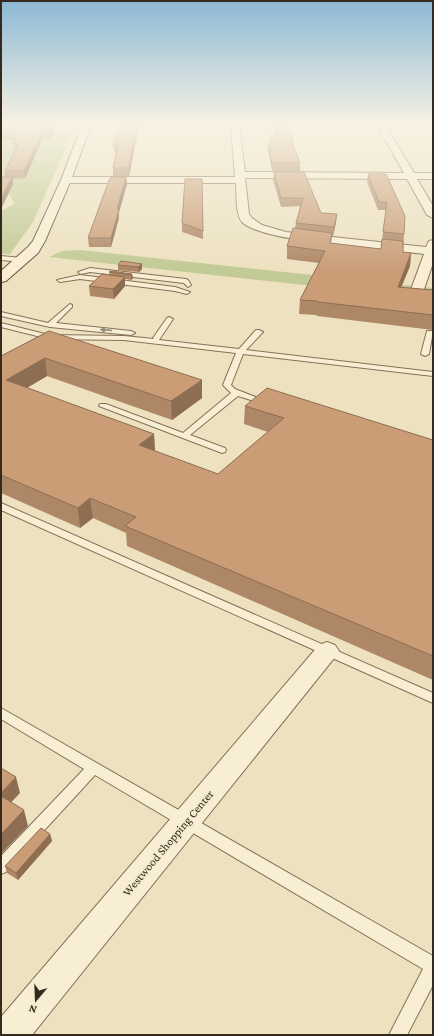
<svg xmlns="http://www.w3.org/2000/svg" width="434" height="1036" viewBox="0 0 434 1036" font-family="'Crimson Pro',serif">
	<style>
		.green { fill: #c2ca95 }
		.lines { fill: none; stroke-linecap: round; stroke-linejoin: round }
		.service-casing { stroke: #857259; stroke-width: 2 }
		.minor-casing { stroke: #857259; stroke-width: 2 }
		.secondary-casing { stroke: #67533c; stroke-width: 2 }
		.service { fill: #f8eed3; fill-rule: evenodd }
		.minor { fill: #f8eed3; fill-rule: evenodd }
		.secondary { fill: #f8eed3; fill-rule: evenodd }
		.wall { fill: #ae8766 }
		.shaded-wall { fill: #8d6e53 }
		.building { fill: #ca9d77; stroke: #8d6e53 }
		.oneway { fill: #968c78 }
		.labels { text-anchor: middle; stroke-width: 4; stroke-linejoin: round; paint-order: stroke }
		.near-street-label { font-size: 12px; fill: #352a1d; stroke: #f4ebd0 }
	</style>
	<rect width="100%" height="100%" fill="#ede1c0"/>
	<g class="green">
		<path d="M76 125 33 222 10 254H1V211L14 204 10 195 1 192V141L6 138Z"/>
		<path d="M80 250 433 288V299L49 257 62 251Z"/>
	</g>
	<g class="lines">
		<g class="service-casing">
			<g id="service">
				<path d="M1 256 22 258 25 260 22 262 1 260Z"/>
				<path d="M90 268 186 279 188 280 191 285 188 287 184 283 90 272 81 274 78 272Z"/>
				<path d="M80 275 175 287 190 292 187 294 175 291 80 279 60 282 57 280Z"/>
				<path d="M70 304 72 305V307L56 323 131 331 135 333 131 335 50 327 1 316V312L48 323Z"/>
				<path d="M169 317 173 319 159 340 239 349 256 330H259L263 332 246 350 433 372V376L243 354 231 385 235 389 271 403 267 405 238 396 190 435 225 448 226 450 225 452 222 453 99 406 100 404H106L183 433 231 393 223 385 236 353 124 340 49 339 1 327V323L49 335 124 336 154 339 153 338 167 318Z"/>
				<path d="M427 331H433L429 354 425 356 421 354Z"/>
				<path d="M1 503 433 693V703L1 510Z"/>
				<path d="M1 708 433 956V985L407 1035H389L423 969 95 775 6 872 1 874V856L84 769 1 719Z"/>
			</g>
		</g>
		<g class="minor-casing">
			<g id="minor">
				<path d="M1 125H89L90 127 86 130H1Z"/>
				<path d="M231 125H239L245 172 404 173 377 125H385L414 173H433V179H417L433 206V218L427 215 407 179 245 178 249 214 252 218 262 225 286 232 426 247 429 241 433 240V263L422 295H412L410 292 424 254C391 250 260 242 242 222 235 213 237 194 236 183H66L61 180 66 177H235Z"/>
				<path d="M327 642 335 645 339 651 335 657 32 1035H1V1017L319 645Z"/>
			</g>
		</g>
		<g class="secondary-casing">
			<path id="secondary" d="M82 125H91L71 180 45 241 38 253 6 281 1 282V271L28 247 33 241 61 180Z"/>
		</g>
		<use href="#service" class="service"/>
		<use href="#minor" class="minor"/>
		<use href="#secondary" class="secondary"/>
	</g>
	<g class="wall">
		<path d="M1 125H53L54 132 50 140H42L25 178 12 179 13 184 1 209V177H5V171L15 150H14L13 143 14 140H1Z"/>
		<path d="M273 125H290L294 148 300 163V171H272L268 151V144H270V136H275Z"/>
		<path d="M113 145H135L129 176H113V168L116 152H114Z"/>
		<path d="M274 172 321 213 336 222 333 236 332 235 331 244 381 249 386 210H378L367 182 368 174H386L404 234 403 252 411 253 410 266 401 287 433 290V330L317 316 316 315 299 314 300 300 319 263 287 259V246L295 228 296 223 301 206 281 207 273 180Z"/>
		<path d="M126 177 127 184 119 212V218L111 247H89L88 238Z"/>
		<path d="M202 179 203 239 182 232V223Z"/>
		<path d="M142 264V269L139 272 118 270V265Z"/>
		<path d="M109 272 132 274 133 278 131 280 125 279V286L114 299 90 296 89 286 110 275Z"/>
		<path d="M49 331 202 398 172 420 47 376 27 388 154 434 155 451 218 474 268 432 244 424 245 406 433 440V680L127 546 126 533 93 518 80 528 1 493V356Z"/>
		<path d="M50 834 52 841 18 880 7 873 5 866Z"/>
	</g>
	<g class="shaded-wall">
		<path d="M53 125 54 132 50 140 49 133Z"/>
		<path d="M138 125H140L135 145 129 176V168L134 138Z"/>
		<path d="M41 134 42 140 25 178 24 171Z"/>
		<path d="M12 177 13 184 1 209V199Z"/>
		<path d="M126 177 127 184 119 212V218L111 247V238L117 209Z"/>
		<path d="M337 214 336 222 333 236 334 227Z"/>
		<path d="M411 253 410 266 396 300 398 287Z"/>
		<path d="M142 264V269L139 272 138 267Z"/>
		<path d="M132 274 133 278 131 280V275Z"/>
		<path d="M125 277V286L114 299 113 289Z"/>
		<path d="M45 358 47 376 9 398 6 380Z"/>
		<path d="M202 380V398L172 420 171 401Z"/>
		<path d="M154 434 155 453 139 445Z"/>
		<path d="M90 498 93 518 80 528 78 508Z"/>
		<path d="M16 777 20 793 3 811 1 800V793Z"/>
		<path d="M24 810 28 826 1 854V834Z"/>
		<path d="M50 834 52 841 18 880 16 873Z"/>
	</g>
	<g class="building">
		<path d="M1 125H53L49 133 41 134 24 171H5L19 143H13L18 133H1Z"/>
		<path d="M121 125H138L134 138 129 168H113L118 145H113Z"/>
		<path d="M274 125H290L294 148 300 163H272L268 144H270V136H276Z"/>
		<path d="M274 172H304L321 213 337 214 334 227 296 223 303 198H281Z"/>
		<path d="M368 174H386L405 216 404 234 383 232 387 202H379Z"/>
		<path d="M1 177H12L1 199Z"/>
		<path d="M111 177H126L117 209H119L111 238H88L109 180Z"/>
		<path d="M185 179H202L203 231 182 223Z"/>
		<path d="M293 228 332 233 330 243 381 249 382 239 403 241V252L411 253 398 287 433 290V315L318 302 317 301 300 300 325 251 287 246Z"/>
		<path d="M121 261 142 264 138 267 118 265Z"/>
		<path d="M111 271 132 274 131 275 109 272Z"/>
		<path d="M102 274 125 277 113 289 89 286Z"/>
		<path d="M49 331 202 380 171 401 45 358 6 380 154 434 139 445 218 474 284 418 245 406 267 388 433 440V656L125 526 136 517 90 498 78 508 1 475V356Z"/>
		<path d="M1 768 16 777 1 793Z"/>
		<path d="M1 796 24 810 1 834Z"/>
		<path d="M41 828 50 834 16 873 5 866Z"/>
	</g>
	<defs><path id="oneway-solid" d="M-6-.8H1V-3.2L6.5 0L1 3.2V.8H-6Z"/></defs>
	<use class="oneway" href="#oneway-solid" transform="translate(106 330) rotate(-175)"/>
	<linearGradient id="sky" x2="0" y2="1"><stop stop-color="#8cb8d5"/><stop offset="0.46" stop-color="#f7f2e3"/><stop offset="1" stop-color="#f7f2e3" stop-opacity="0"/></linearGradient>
	<rect width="434" height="270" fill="url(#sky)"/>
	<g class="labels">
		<g class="near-street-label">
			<text transform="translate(168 843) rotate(-50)" y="4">Westwood Shopping Center</text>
		</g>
	</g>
	<rect width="434" height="1036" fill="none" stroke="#352a1d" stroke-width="4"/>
	<g transform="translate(36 1000) rotate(199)" stroke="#f4ebd0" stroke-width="3" paint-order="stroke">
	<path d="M0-3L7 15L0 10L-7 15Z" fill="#352a1d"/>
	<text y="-6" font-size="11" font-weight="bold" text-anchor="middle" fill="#352a1d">N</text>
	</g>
</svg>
